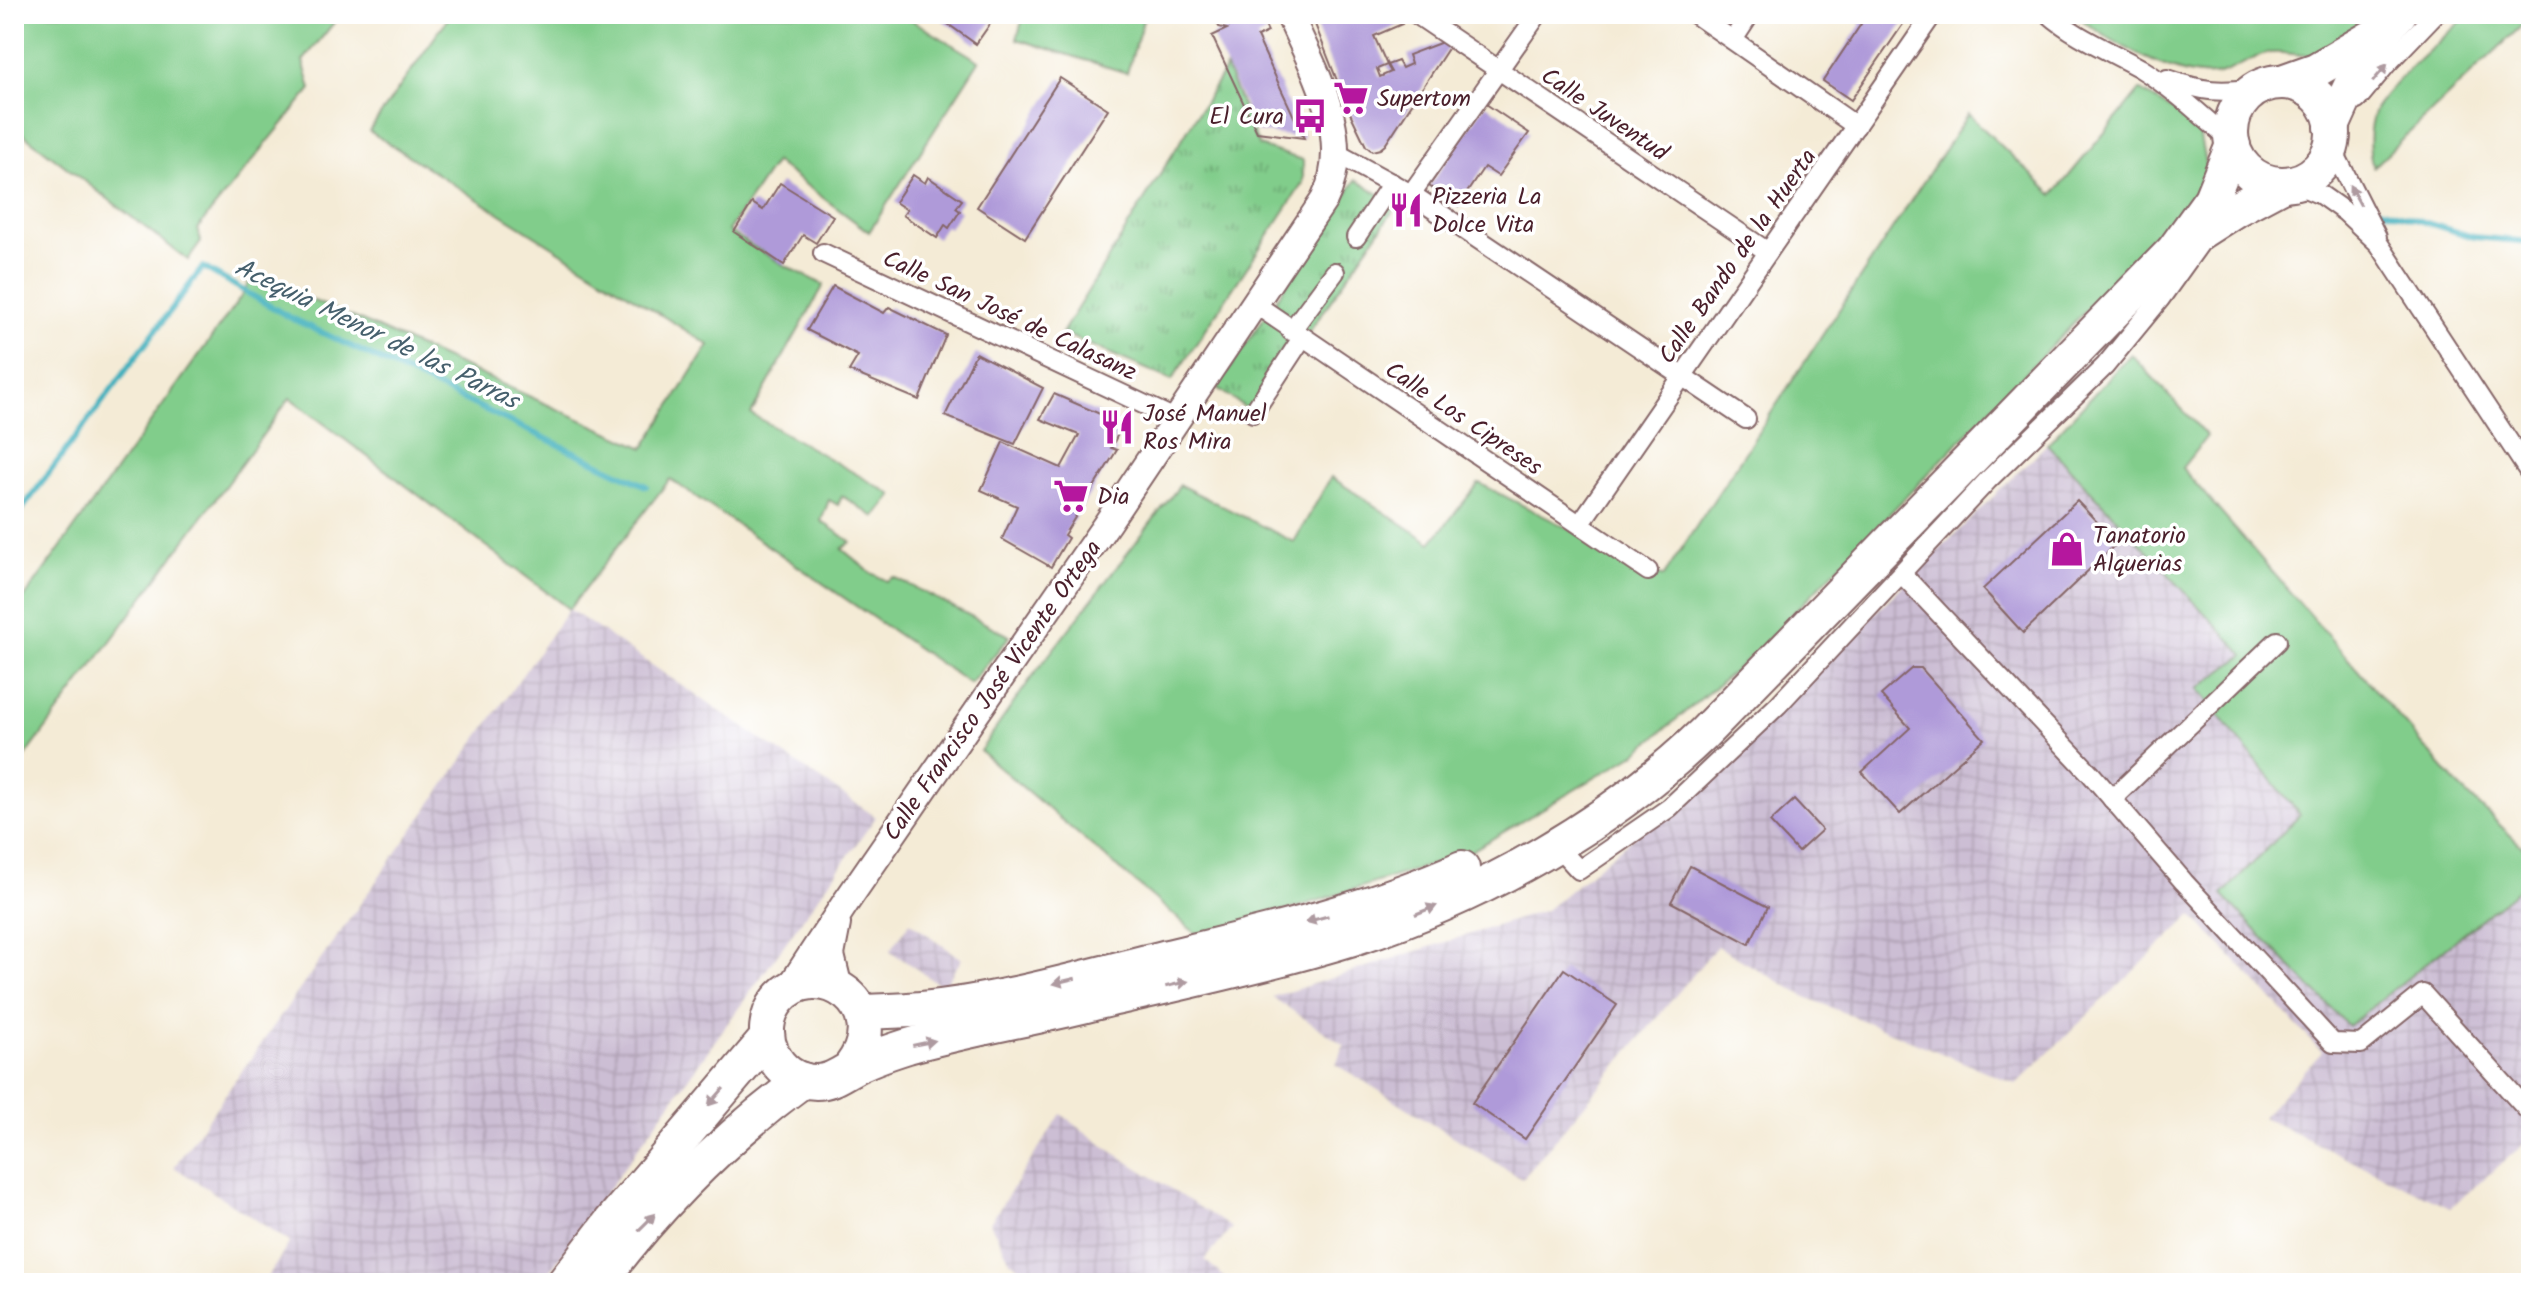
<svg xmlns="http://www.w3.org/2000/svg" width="2545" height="1297" viewBox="0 0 2545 1297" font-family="Kalam,sans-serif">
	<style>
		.industrial { fill: url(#industrial-grid) }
		.green { fill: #81cd8b; stroke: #66765b; stroke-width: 2 }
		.park { fill: url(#park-tufts); stroke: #66765b; stroke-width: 2 }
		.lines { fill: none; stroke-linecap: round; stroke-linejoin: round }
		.stream { stroke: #41b0bd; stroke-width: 6 }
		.building { fill: #af9ad9 }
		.street-casing { stroke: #866667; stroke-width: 22 }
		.secondary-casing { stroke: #866667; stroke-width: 30 }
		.highway-casing { stroke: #866667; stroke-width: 38 }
		.street { stroke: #fff; stroke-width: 18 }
		.secondary { stroke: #fff; stroke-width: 26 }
		.highway { stroke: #fff; stroke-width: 34 }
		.oneway { fill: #ae9aa0 }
		.labels { text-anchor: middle; stroke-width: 7; stroke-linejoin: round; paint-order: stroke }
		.poi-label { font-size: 24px; fill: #4a1f2b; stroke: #fff; text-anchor: start }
		.street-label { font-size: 24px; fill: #4a1f2b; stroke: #fff }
		.water-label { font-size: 26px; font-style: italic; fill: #46606d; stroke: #fff }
	</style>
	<defs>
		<pattern id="industrial-grid" width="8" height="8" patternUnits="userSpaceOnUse" patternTransform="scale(2)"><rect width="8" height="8" fill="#ccbed4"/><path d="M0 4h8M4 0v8" fill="none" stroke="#b1a3b6"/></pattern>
		<pattern id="park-tufts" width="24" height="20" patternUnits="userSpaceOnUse" patternTransform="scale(2)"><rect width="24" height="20" fill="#81cd8b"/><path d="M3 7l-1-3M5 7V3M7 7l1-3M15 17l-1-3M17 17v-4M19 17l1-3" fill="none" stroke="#6ca672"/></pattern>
	</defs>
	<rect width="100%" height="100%" fill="#fff"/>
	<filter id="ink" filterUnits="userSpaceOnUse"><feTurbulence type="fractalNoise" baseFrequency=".0125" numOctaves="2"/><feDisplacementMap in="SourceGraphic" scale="16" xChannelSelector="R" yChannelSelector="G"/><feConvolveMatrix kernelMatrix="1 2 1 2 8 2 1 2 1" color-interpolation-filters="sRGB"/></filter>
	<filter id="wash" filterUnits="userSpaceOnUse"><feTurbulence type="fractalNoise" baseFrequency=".006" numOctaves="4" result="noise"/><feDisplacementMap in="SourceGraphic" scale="32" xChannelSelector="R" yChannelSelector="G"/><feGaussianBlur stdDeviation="1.8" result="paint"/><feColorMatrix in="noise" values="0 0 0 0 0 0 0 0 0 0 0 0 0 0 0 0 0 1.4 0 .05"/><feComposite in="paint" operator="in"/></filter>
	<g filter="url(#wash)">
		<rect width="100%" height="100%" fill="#f4ebd6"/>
		<g class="industrial">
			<path d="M2047 444 2245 655 2198 689 2300 815 2348 1026 2531 879V1138L2450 1208 2262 1117 2322 1052 2192 915 2016 1084 1806 997 1717 946 1522 1179 1336 1064 1344 1045 1272 997 1546 910 1669 808 1884 604Z"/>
			<path d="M569 609 876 817 541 1283H264L290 1242 174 1167Z"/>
			<path d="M910 922 962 959 943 987 890 951Z"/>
			<path d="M1061 1114 1107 1148 1232 1228 1205 1260 1224 1277 1219 1283H1047L1011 1262 990 1223Z"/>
		</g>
		<g class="green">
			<path d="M14 14H341L303 61 311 89 197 229 201 242 188 260 14 127Z"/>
			<path d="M451 14H915L912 20 979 61 869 232 775 162 728 231 784 265 824 285 751 414 893 495 875 517 842 496 838 505 829 500 821 521 851 542 842 549 871 573 887 581 894 577 1010 636 970 684 670 479 569 609 290 398 14 772V612L245 291 252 275 362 321 644 448 709 345 369 131Z"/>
			<path d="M1024 14H1133L1144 17 1127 73 1017 39Z"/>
			<path d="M2074 14H2373C2356 31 2339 51 2313 55 2300 57 2285 51 2270 53 2253 56 2237 69 2219 74 2181 84 2104 38 2074 14Z"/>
			<path d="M2469 14H2531V17L2373 167C2368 152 2368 128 2374 112 2383 89 2448 34 2469 14Z"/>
			<path d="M2140 90 2198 126 2207 174 2185 208 1753 655 1635 754 1468 853 1201 938 980 751 1032 677 1180 485 1294 542 1331 477 1431 543 1479 483 1663 577 1968 114 2053 195Z"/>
			<path d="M2131 354 2207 436 2182 468 2457 784 2531 855V879L2348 1026 2222 895 2300 815 2198 689 2244 655 2047 444Z"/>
		</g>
		<g class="park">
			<path d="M1226 68 1259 146 1303 160V183L1172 380 1062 333Z"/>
			<path d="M1356 180 1397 205 1253 413 1217 388Z"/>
		</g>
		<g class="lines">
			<g class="stream">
				<path d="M2367 205 2474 237 2531 242"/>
				<path d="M14 520 203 267 289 317 646 486"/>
			</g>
		</g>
		<g id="blocks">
			<g class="building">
				<path d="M934 14H997L976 44Z"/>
				<path d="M1213 14H1260L1268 32 1257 37 1304 138 1257 132 1212 36 1227 29 1219 27Z"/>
				<path d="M1311 14H1397L1402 24 1374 36 1387 65 1377 69 1380 77 1391 72 1387 65 1398 61 1402 68 1411 64 1408 55 1445 41 1449 47 1385 145 1380 149 1372 151 1366 146 1336 84 1338 83Z"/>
				<path d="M1859 14H1910L1851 100 1823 81 1861 24 1855 20Z"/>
				<path d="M1060 78 1108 109 1025 238 977 207Z"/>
				<path d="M1486 104 1529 133 1498 176 1484 167 1458 206 1429 186Z"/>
				<path d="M913 175 925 183 928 177 962 200 956 208 960 211 949 228 945 225 937 238 903 215 907 210 895 202Z"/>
				<path d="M780 183 833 216 816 243 803 235 784 265 734 232 752 203 763 210Z"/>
				<path d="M833 286 884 313 889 307 946 335 919 400 849 371 858 356 807 330Z"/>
				<path d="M976 353 1043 388 1015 444 945 416Z"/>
				<path d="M1054 394 1123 424 1111 448 1117 450 1064 535 1068 538 1051 567 1002 539 1017 506 981 490 1003 442 1061 468 1079 435 1040 419Z"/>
				<path d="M2077 501 2117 543 2023 633 1983 589Z"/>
				<path d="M1912 668H1921L1984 739 1900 814 1862 772 1910 728 1881 695Z"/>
				<path d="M1794 800 1822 830 1798 852 1770 822Z"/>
				<path d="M1690 866 1768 907 1749 944 1671 902Z"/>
				<path d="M1564 969 1617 1005 1525 1139 1472 1103Z"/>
			</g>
		</g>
	</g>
	<g filter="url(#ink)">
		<use href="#blocks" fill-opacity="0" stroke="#866667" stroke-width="2"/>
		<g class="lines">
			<g class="street-casing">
				<g id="street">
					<path d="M1416 14 1768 252"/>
					<path d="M1695 14 1856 126"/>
					<path d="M2049 14C2075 37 2110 51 2140 68 2174 89 2202 116 2232 142"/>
					<path d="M1733 40 1750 14"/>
					<path d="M2167 79C2204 92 2219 93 2258 88"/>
					<path d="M2357 100 2386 65 2435 14"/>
					<path d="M2331 146 2377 237"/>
					<path d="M1336 153 1411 194 1746 419"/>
					<path d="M2293 183 2321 195 2345 212 2379 244 2531 475"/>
					<path d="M1411 194 1538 14"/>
					<path d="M1356 237 1392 183"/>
					<path d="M823 253 1177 420"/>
					<path d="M1255 304 1648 571"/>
					<path d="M1291 331 1335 272"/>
					<path d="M1253 413 1302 338"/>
					<path d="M1580 524 1933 14"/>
					<path d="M1902 574 2090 773 2184 882 2333 1043 2361 1044 2423 994 2531 1114"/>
					<path d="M2112 799 2277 641"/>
					<path d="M1556 845 1579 870 1669 808 1778 705 1988 480 2105 366 2160 299 2203 239"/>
				</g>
			</g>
			<g class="secondary-casing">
				<g id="secondary">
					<path d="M837 924 831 955 839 988"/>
					<path d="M787 992 846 902 1108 522 1324 200C1355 138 1314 71 1289 14"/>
				</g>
			</g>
			<g class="highway-casing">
				<g id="highway">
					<path d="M2282 82 2316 70 2378 34"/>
					<circle cx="2282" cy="133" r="51"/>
					<path d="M2332 127C2350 86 2368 46 2399 14"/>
					<path d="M2194 236 2236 209 2283 184"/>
					<path d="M862 1012C882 1011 902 1011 922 1009 1006 1001 1090 975 1172 956 1270 932 1369 910 1462 868"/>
					<path d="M850 1068C898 1008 817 952 778 1000 752 1032 775 1082 816 1082 830 1082 839 1075 850 1069 867 1059 889 1052 908 1046 968 1029 1030 1019 1090 1004 1179 983 1269 964 1356 937 1482 896 1607 826 1703 734L2174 250 2211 199 2233 145"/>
					<path d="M564 1283 611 1222 767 1038"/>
					<path d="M599 1283C656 1207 726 1136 803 1080"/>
				</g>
			</g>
			<use href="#street" class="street"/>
			<use href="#secondary" class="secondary"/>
			<use href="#highway" class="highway"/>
		</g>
		<defs><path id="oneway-solid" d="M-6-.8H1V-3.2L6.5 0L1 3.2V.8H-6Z" transform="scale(2)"/></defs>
		<g class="oneway">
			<use href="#oneway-solid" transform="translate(2380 73) rotate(-50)"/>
			<use href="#oneway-solid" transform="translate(2355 195) rotate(-119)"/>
			<use href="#oneway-solid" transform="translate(1426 910) rotate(-22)"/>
			<use href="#oneway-solid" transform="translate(1317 919) rotate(164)"/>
			<use href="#oneway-solid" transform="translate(1064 981) rotate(167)"/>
			<use href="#oneway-solid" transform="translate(1177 984) rotate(-13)"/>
			<use href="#oneway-solid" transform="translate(924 1043) rotate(-12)"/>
			<use href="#oneway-solid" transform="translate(716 1097) rotate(131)"/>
			<use href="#oneway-solid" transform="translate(647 1222) rotate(-45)"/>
		</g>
	</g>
	<defs>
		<g id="supermarket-bare" transform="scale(2.76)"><path d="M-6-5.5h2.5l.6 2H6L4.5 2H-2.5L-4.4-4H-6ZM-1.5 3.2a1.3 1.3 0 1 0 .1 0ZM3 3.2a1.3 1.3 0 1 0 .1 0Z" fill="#b5179e" stroke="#fff" stroke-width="2.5" paint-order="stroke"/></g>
		<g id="bus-bare" transform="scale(2.76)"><path d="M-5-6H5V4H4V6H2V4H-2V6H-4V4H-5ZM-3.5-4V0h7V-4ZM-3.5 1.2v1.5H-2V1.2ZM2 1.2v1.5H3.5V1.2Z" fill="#b5179e" stroke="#fff" stroke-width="2.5" paint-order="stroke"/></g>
		<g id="restaurant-bare" transform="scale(2.76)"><path d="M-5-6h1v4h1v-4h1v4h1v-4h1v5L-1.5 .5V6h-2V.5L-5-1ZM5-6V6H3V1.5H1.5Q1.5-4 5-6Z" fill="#b5179e" stroke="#fff" stroke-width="2.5" paint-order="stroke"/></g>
		<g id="shop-bare" transform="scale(2.76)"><path d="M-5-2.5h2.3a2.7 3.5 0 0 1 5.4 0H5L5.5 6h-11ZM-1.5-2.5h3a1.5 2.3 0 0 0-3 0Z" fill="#b5179e" stroke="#fff" stroke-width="2.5" paint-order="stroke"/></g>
	</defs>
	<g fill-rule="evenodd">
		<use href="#supermarket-bare" x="1351" y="98"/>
		<use href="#bus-bare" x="1310" y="116"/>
		<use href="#restaurant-bare" x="1406" y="210"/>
		<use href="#restaurant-bare" x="1117" y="427"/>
		<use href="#supermarket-bare" x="1071" y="496"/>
		<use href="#shop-bare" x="2067" y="549"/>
	</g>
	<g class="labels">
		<g class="poi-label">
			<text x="1377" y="106">Supertom</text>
			<text x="1284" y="124" text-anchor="end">El Cura</text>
			<text x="1432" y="204">Pizzeria La<tspan x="1432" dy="28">Dolce Vita</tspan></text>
			<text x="1143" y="421">José Manuel<tspan x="1143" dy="28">Ros Mira</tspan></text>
			<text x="1097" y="504">Dia</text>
			<text x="2093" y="543">Tanatorio<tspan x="2093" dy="28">Alquerias</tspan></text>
		</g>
		<g class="street-label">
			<text transform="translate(1605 114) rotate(34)" y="8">Calle Juventud</text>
			<text transform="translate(1737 256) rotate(-55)" y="8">Calle Bando de la Huerta</text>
			<text transform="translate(1010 315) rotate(25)" y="8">Calle San José de Calasanz</text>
			<text transform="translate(1464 418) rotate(34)" y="8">Calle Los Cipreses</text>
			<text transform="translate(992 690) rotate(-55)" y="8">Calle Francisco José Vicente Ortega</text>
		</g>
		<g class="water-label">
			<text transform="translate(377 333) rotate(26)" y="9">Acequia Menor de las Parras</text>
		</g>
	</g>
	<rect width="2545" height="1297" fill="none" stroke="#fff" stroke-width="48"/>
</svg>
